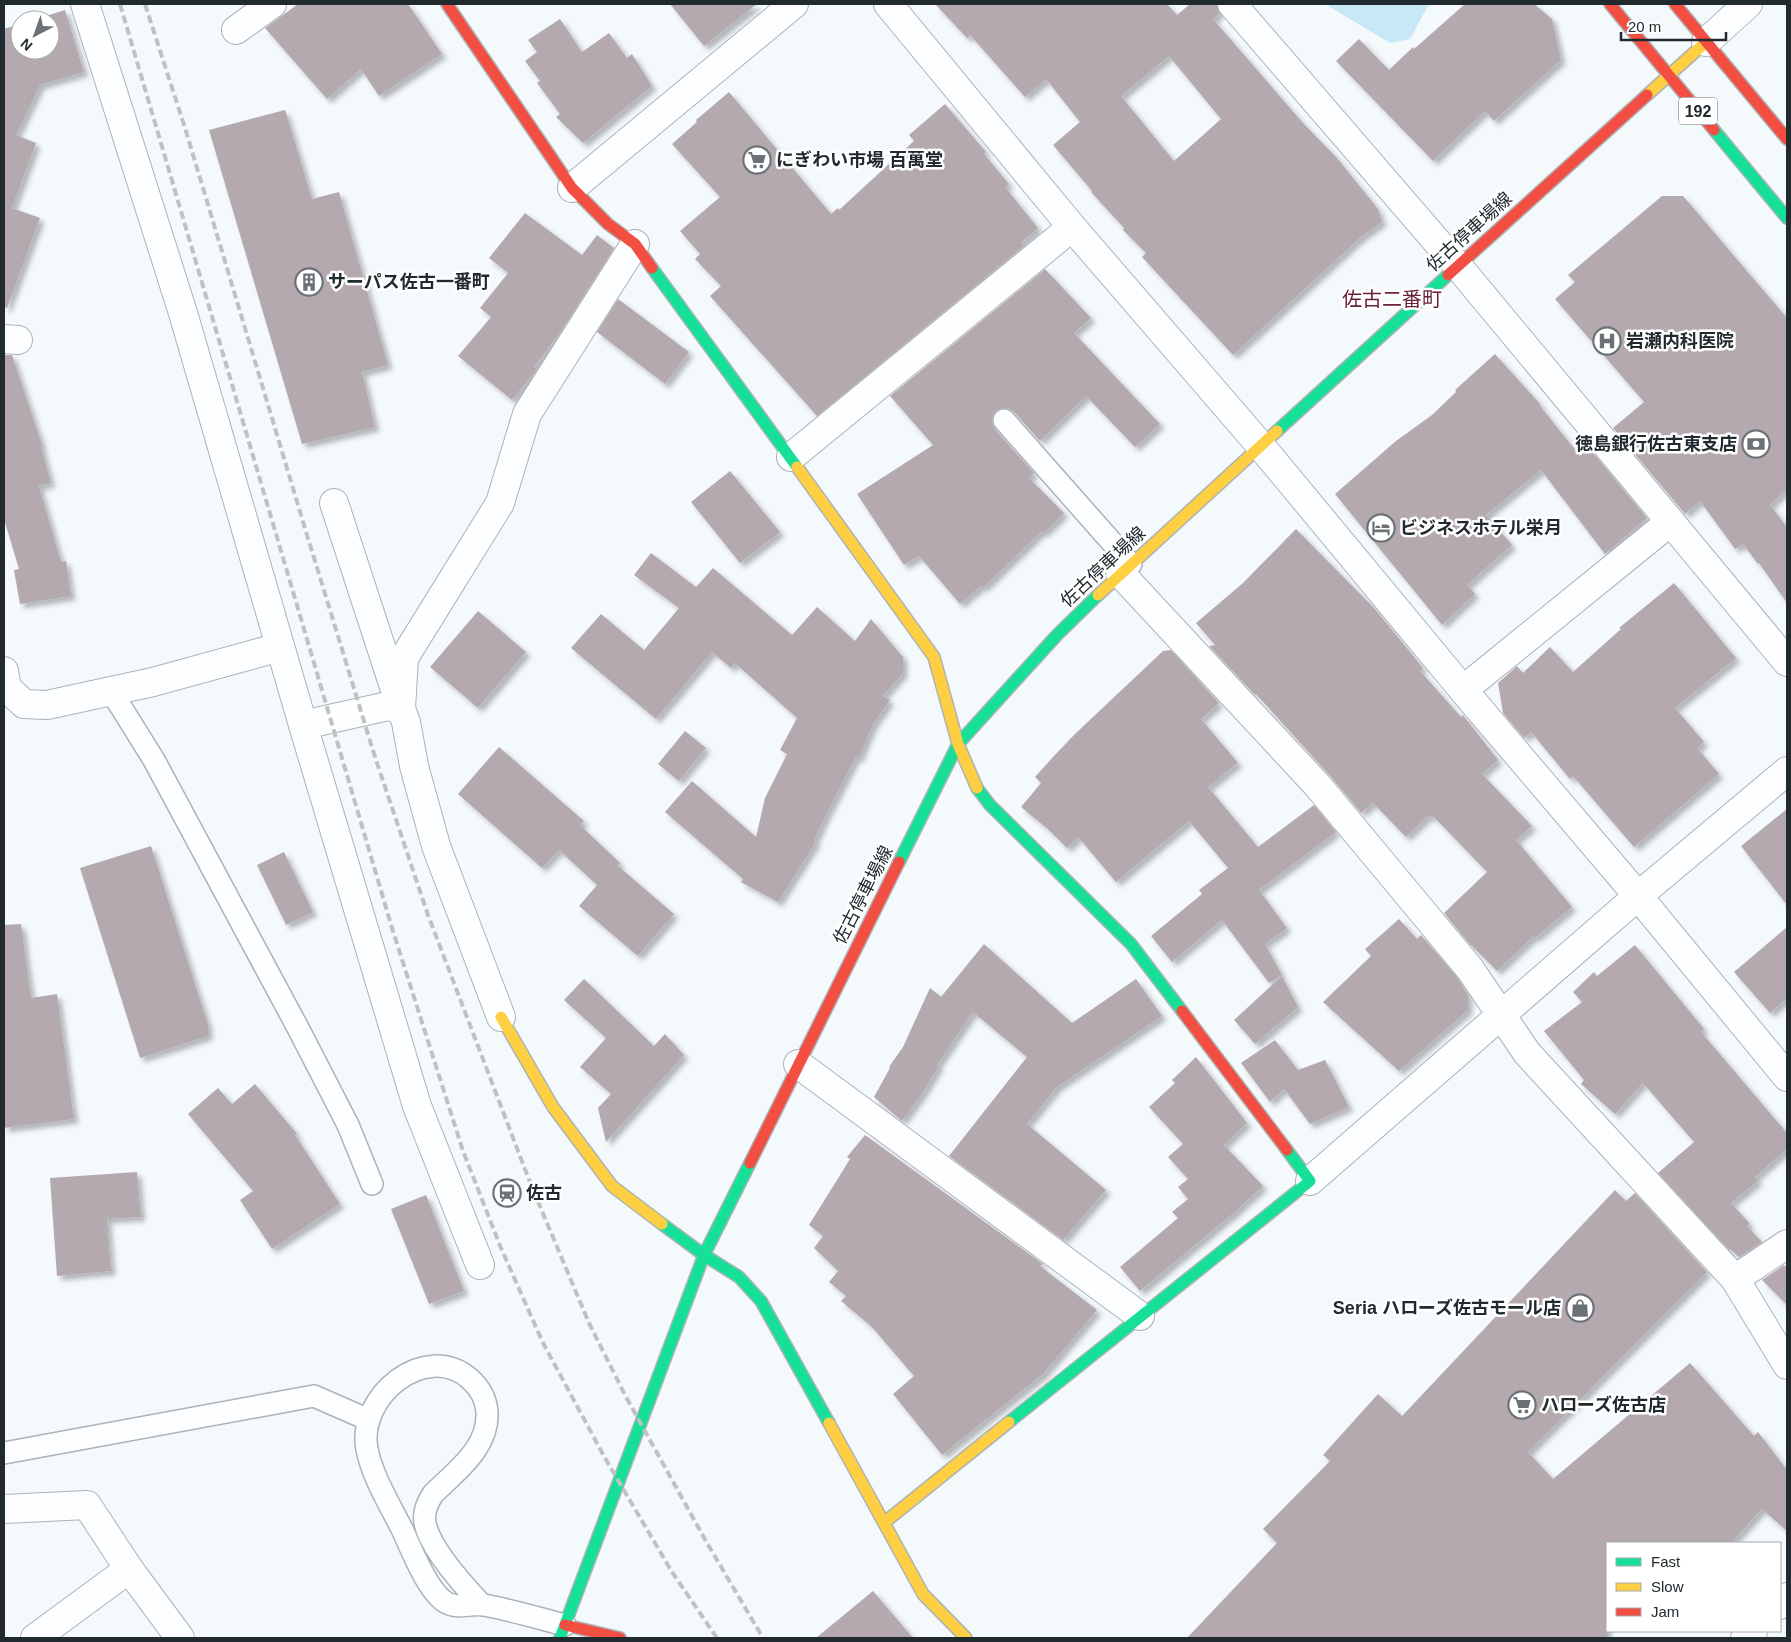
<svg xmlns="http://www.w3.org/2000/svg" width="1791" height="1642" viewBox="0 0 1791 1642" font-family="Helvetica,'Noto Sans JP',sans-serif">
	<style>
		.green { fill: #c8e8f8 }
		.building { fill: #b4a9ae; fill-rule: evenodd; filter: url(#shadow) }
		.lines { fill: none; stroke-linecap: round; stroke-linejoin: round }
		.lane-casing { stroke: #acb3b6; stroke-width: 24 }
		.street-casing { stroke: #acb3b6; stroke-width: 30 }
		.fast-casing { stroke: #acb3b6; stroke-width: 14 }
		.slow-casing { stroke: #acb3b6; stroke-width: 14 }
		.jam-casing { stroke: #acb3b6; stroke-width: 14 }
		.lane { stroke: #fdfeff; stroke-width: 21 }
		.street { stroke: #fdfeff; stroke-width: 28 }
		.fast { stroke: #16e098; stroke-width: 11 }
		.slow { stroke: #ffcf43; stroke-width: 11 }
		.jam { stroke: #f24e42; stroke-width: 11 }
		.rail { stroke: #c0c2c2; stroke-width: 4; stroke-dasharray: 8 4; stroke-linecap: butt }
		.labels { text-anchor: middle; stroke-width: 5; stroke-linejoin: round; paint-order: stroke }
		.shield { fill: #fff; stroke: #646a6d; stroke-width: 1 }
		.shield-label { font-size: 16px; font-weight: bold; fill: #212a2e }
		.poi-label { font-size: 18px; font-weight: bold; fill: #212a2e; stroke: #fff; text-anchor: start }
		.street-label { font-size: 18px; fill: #212a2e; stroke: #fff }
		.quarter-label { font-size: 20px; fill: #682337; stroke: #fff }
	</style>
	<defs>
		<filter id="shadow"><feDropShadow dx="4.5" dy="4.5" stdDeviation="2.5" flood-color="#0004"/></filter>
	</defs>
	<rect width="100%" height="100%" fill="#f4f9fc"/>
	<path class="green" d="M1325 4H1429L1410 39 1390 43Z"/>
	<g class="building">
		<path d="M298 4H408L442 54 379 96 361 69 327 99 265 28Z"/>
		<path d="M670 4H757L704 46Z"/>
		<path d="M935 4H1167L1177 15 1190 4H1217L1220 13 1213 19 1302 122 1337 158 1378 209 1382 222 1361 237 1233 355 1142 257 1146 253 1123 230 1124 228 1091 192 1092 191 1053 145 1080 122 1046 79 1025 97 970 35 967 38ZM1169 56 1221 119 1174 161 1121 96Z"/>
		<path d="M1465 4H1534L1552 19 1561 60 1494 121 1485 111 1433 161 1336 61 1359 39 1389 70 1413 47 1414 49Z"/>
		<path d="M65 10 84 72 40 85 16 135 36 143 12 208 40 218 7 308 4 307V29L20 24V50H50V20H33Z"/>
		<path d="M560 19 582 52 609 33 627 58 632 54 652 86 583 143 556 117 560 114 537 83 540 81 525 61 537 52 528 40Z"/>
		<path d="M729 92 831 214 838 208 839 210 914 141 909 135 945 104 986 152 984 154 1009 184 1005 187 1038 228 1021 243 1024 246 817 416 710 296 721 286 695 259 700 254 680 231 720 197 672 144 697 122 696 120Z"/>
		<path d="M285 110 312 199 339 192 388 365 362 372 375 427 302 444 209 130Z"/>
		<path d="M1662 196H1683L1787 318V489L1770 505 1787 527V603L1759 563 1758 564 1743 544 1735 549 1700 501 1685 514 1613 428 1644 402 1555 299 1575 282 1568 275Z"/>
		<path d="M525 213 582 255 597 235 614 248 560 333 534 367 537 369 536 371 512 400 458 356 491 317 480 308 508 273 489 258Z"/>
		<path d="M1045 269 1091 318 1074 333 1160 424 1135 447 1086 396 1040 441 1013 411 1008 408H1002L995 411 992 416V422L994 428 1034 473 1029 478 1064 513 1044 533 1042 531 983 588 981 586 960 604 919 556 904 565 857 494 933 445 890 396Z"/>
		<path d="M618 299 689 352 665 384 597 332Z"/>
		<path d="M1495 354 1541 405 1540 406 1580 456 1589 448 1647 518 1605 554 1541 470 1486 515 1512 545 1467 585 1475 594 1442 625 1335 494 1396 441 1432 415 1456 392 1455 390Z"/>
		<path d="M4 355H12L42 445 41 446 51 483 39 486 61 562 66 561 71 596 20 604 14 570 19 569 4 519Z"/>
		<path d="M730 471 780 532 740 563 691 502Z"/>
		<path d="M1296 529 1375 609 1423 668 1420 671 1461 717 1463 715 1498 760 1482 774 1532 826 1516 840 1572 907 1535 938 1534 936 1497 971 1471 945V946L1444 913 1487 872 1432 815 1430 818 1428 816 1406 837 1373 803 1361 813 1330 776 1256 694 1255 695 1209 646 1215 645 1196 623 1243 583Z"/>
		<path d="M651 553 696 587 713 568 792 635 817 607 855 641 871 619 903 657V673L883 696 890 700 872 726 859 758 856 757 826 815 814 841 816 842 778 902 741 882 743 879 665 812 692 781 756 837 765 798 787 754 780 750 797 718 735 663 731 668 712 652 656 719 571 648 601 614 644 650 679 608 634 575Z"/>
		<path d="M1674 583 1736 658 1675 708 1704 742 1697 748 1719 774 1634 847 1573 776 1570 779 1531 732 1524 738 1503 713 1498 683 1517 666 1523 673 1550 647 1573 672 1621 629 1619 628Z"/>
		<path d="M478 611 526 652 478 708 430 667Z"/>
		<path d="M1171 650 1219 703 1201 719 1238 763 1208 787 1258 847 1314 805 1336 832 1259 890 1287 928 1265 944 1282 975 1269 983 1222 920 1172 962 1151 936 1202 894 1199 890 1228 868 1189 821 1116 882 1078 837 1067 848 1049 830 1021 807 1041 783 1035 777 1053 757 1075 734 1163 651Z"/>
		<path d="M685 731 706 748 679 781 658 764Z"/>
		<path d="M499 747 584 821 580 825 620 863 618 866 674 914 638 956 579 906 597 885 559 850 542 868 458 794Z"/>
		<path d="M1787 809V905L1741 846Z"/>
		<path d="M151 846 208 1025V1036L140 1058 80 868Z"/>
		<path d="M284 852 313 912 286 925 257 865Z"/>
		<path d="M1399 919 1417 939 1421 935 1458 978 1468 995V1010L1399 1071 1323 1002 1371 956 1365 949Z"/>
		<path d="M21 924 31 998 57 994 74 1119 4 1128V925Z"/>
		<path d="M1787 927V998L1770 1013 1734 972Z"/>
		<path d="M984 944 1072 1023 1136 979 1162 1016 1057 1087 1027 1124 1106 1190 1063 1240 949 1156 1027 1057 973 1012 937 1065 939 1066 921 1095 902 1121 874 1097 890 1068 889 1067 903 1047 930 988 941 997Z"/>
		<path d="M1635 945 1704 1029 1701 1032 1787 1133V1149L1755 1177 1758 1181 1731 1203 1750 1224 1747 1226 1762 1242 1739 1257 1730 1249 1729 1250 1658 1173 1694 1142 1643 1083 1615 1114 1581 1084 1584 1080 1544 1031 1582 1002 1573 992 1594 972 1597 976Z"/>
		<path d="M1282 976 1298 1007 1255 1044 1234 1020Z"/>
		<path d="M584 979 654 1046 665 1034 684 1055 606 1142 598 1108 611 1094 580 1067 606 1038 564 1000Z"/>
		<path d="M1275 1040 1298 1070 1325 1060 1349 1107 1310 1124 1284 1089 1270 1102 1241 1063Z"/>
		<path d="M1196 1057 1247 1123 1224 1145 1263 1186 1236 1211 1140 1291 1120 1267 1178 1218 1172 1212 1188 1199 1178 1187 1188 1179 1168 1157 1183 1144 1149 1107 1175 1083 1172 1080Z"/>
		<path d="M255 1084 297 1134 295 1135 340 1204 272 1249 240 1200 253 1191 188 1114 218 1088 232 1104Z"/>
		<path d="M865 1135 1043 1264 1040 1266 1097 1310 1043 1374 942 1455 893 1394 914 1376 871 1326 841 1301 846 1296 829 1282 838 1271 814 1248 823 1236 809 1225 850 1159 847 1157Z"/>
		<path d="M137 1172 141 1217 107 1219 111 1271 57 1276 50 1178Z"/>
		<path d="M1615 1190 1626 1201 1635 1193 1707 1272 1528 1452 1553 1479 1690 1363 1754 1436 1758 1432 1787 1470V1531L1762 1509 1731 1543H1607V1638H1187L1277 1543 1263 1529 1330 1461 1323 1455 1378 1394 1402 1416Z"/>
		<path d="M426 1195 464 1291 429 1304 391 1209Z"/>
		<path d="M1784 1265 1787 1268V1305L1762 1280Z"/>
		<path d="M873 1591 913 1638H816Z"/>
	</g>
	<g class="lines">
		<g class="lane-casing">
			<g id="lane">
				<path d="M1004 420 1131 564"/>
				<path d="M111 691 154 760 298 1028 348 1125 372 1184"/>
				<path d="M4 1453 314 1396 369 1420"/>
				<path d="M482 1605C464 1586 430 1549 425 1523 423 1512 427 1503 433 1494 456 1471 489 1448 487 1412 486 1399 480 1388 470 1379 425 1340 357 1397 367 1449 372 1476 390 1505 402 1529 411 1548 428 1593 447 1603 458 1609 471 1603 484 1605 511 1610 538 1618 565 1625"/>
			</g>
		</g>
		<g class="street-casing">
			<g id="street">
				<path d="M85 4 183 313 303 725 388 706 401 709 406 722 414 766 436 846 501 1017"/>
				<path d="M888 4 1072 227 1260 445 1463 690 1638 896 1787 1077"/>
				<path d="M1232 4 1458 266 1787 662"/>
				<path d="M236 30 272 4"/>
				<path d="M1706 42 1748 4"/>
				<path d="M572 188 794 4"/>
				<path d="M4 339 18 340"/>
				<path d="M791 457 1072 227"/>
				<path d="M334 503 397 696"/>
				<path d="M1120 573 1318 786 1470 969 1527 1053 1735 1279 1787 1365"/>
				<path d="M4 671 7 688 24 704 47 705 153 682 280 647"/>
				<path d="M1463 690 1670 522"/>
				<path d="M401 709 404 658 500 503 527 414 635 244"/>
				<path d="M303 725 417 1106 480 1265"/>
				<path d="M798 1064 1140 1316"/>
				<path d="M1310 1181 1638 896 1787 771"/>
				<path d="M1735 1279 1787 1244"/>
				<path d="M4 1509 87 1505 129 1569"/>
				<path d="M1780 1605 1787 1597"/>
				<path d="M35 1638 129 1569 180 1638"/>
				<path d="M1745 1638 1753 1631"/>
			</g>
		</g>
		<g class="fast-casing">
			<g id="fast">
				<path d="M1714 130 1787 218"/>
				<path d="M652 268 797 467"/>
				<path d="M1277 431 1448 275"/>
				<path d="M977 788 990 805 1131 944 1182 1011"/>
				<path d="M899 862 958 744 1057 635 1098 595"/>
				<path d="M662 1224 704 1255 739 1277 761 1301 829 1423"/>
				<path d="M1009 1422 1310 1181 1287 1150"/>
				<path d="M560 1638 704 1255 750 1163"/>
			</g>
		</g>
		<g class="slow-casing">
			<g id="slow">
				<path d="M1647 95 1706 42"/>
				<path d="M797 467 934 657 958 744 977 788"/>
				<path d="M1098 595 1277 431"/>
				<path d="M501 1017 553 1107 612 1186 662 1224"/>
				<path d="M829 1423 923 1594 966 1638"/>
				<path d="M885 1522 1009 1422"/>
			</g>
		</g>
		<g class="jam-casing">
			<g id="jam">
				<path d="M447 4 572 188 608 224 635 244 652 268"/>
				<path d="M1610 4 1714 130"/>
				<path d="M1675 4 1787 139"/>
				<path d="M1448 275 1647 95"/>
				<path d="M1182 1011 1287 1150"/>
				<path d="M750 1163 899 862"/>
				<path d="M565 1625 620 1638"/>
			</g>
		</g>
		<use href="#lane" class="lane"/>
		<use href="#street" class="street"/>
		<use href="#fast" class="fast"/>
		<use href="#slow" class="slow"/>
		<use href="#jam" class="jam"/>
		<g class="rail">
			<path d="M120 4 392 928 463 1151 501 1248 543 1343 605 1458 672 1572 717 1638"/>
			<path d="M145 4 185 128 307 535 375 757 428 915 531 1185 589 1323 625 1395 707 1543 763 1638"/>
		</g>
	</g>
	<defs>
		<g id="supermarket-ring" transform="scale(1.4375)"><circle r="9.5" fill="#fff" stroke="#6b7276" stroke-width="1.5"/><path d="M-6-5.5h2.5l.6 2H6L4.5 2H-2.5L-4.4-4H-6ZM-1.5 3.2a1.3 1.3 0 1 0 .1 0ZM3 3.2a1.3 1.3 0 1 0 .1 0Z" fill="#6b7276"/></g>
		<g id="building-ring" transform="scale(1.4375)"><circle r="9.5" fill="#fff" stroke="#6b7276" stroke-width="1.5"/><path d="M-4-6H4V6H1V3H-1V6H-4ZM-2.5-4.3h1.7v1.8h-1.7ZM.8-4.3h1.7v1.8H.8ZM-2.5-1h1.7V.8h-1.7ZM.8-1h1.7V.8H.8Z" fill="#6b7276"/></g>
		<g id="hospital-ring" transform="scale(1.4375)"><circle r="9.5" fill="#fff" stroke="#6b7276" stroke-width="1.5"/><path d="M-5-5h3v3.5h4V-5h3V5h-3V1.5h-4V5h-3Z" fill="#6b7276"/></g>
		<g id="bank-ring" transform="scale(1.4375)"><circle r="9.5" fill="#fff" stroke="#6b7276" stroke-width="1.5"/><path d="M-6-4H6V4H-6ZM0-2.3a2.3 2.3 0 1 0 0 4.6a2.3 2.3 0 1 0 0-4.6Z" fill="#6b7276"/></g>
		<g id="hotel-ring" transform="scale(1.4375)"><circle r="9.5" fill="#fff" stroke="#6b7276" stroke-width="1.5"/><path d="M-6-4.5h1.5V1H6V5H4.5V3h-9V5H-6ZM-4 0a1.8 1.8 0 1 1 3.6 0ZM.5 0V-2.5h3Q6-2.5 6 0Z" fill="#6b7276"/></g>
		<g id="station-ring" transform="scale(1.4375)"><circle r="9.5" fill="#fff" stroke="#6b7276" stroke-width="1.5"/><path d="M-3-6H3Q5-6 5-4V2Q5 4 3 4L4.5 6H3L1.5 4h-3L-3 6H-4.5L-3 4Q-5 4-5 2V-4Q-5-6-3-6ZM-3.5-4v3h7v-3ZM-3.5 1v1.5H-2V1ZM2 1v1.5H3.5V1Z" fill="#6b7276"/></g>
		<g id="shop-ring" transform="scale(1.4375)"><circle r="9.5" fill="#fff" stroke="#6b7276" stroke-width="1.5"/><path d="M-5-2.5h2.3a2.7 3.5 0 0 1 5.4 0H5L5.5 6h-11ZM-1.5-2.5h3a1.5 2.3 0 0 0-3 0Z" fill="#6b7276"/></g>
	</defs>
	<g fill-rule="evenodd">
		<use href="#supermarket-ring" x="757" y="160"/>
		<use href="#building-ring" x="309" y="282"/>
		<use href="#hospital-ring" x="1607" y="341"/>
		<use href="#bank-ring" x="1756" y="444"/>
		<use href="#hotel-ring" x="1381" y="528"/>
		<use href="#station-ring" x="507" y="1193"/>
		<use href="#shop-ring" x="1580" y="1308"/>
		<use href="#supermarket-ring" x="1522" y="1405"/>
	</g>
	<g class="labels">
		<rect class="shield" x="1679" y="97.5" width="38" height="27" rx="4"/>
		<g class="shield-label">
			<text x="1698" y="117">192</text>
		</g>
		<g class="poi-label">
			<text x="776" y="166">にぎわい市場 百萬堂</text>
			<text x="328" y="288">サーパス佐古一番町</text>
			<text x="1626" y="347">岩瀬内科医院</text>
			<text x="1737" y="450" text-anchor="end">徳島銀行佐古東支店</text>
			<text x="1400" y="534">ビジネスホテル栄月</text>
			<text x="526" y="1199">佐古</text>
			<text x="1561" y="1314" text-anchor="end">Seria ハローズ佐古モール店</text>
			<text x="1541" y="1411">ハローズ佐古店</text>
		</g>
		<g class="street-label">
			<text transform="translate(1469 232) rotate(-42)" y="6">佐古停車場線</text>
			<text transform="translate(1103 567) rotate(-43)" y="6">佐古停車場線</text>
			<text transform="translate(863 895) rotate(-63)" y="6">佐古停車場線</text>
		</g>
		<g class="quarter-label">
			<text x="1392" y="306">佐古二番町</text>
		</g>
	</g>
	<rect width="1791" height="1642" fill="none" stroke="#212a2e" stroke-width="10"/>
	<rect x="1606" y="1542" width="175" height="90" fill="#ffffff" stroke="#a6aaab"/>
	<rect x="1616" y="1558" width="25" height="8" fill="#16e098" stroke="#a6aaab"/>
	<text x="1651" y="1567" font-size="15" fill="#212a2e">Fast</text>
	<rect x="1616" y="1583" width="25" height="8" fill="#ffcf43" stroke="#a6aaab"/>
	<text x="1651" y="1592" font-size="15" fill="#212a2e">Slow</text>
	<rect x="1616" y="1608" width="25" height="8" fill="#f24e42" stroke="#a6aaab"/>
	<text x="1651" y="1617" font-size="15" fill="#212a2e">Jam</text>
	<g transform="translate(35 35) rotate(221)"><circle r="24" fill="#ffffff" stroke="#a6aaab"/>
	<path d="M0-4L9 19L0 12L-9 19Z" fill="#6b7276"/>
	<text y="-8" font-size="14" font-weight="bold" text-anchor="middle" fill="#212a2e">N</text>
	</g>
	<path d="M1621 32v8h105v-8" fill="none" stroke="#212a2e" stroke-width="2.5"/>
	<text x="1628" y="32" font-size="15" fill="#212a2e" stroke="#ffffff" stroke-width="4" paint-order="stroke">20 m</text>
</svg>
